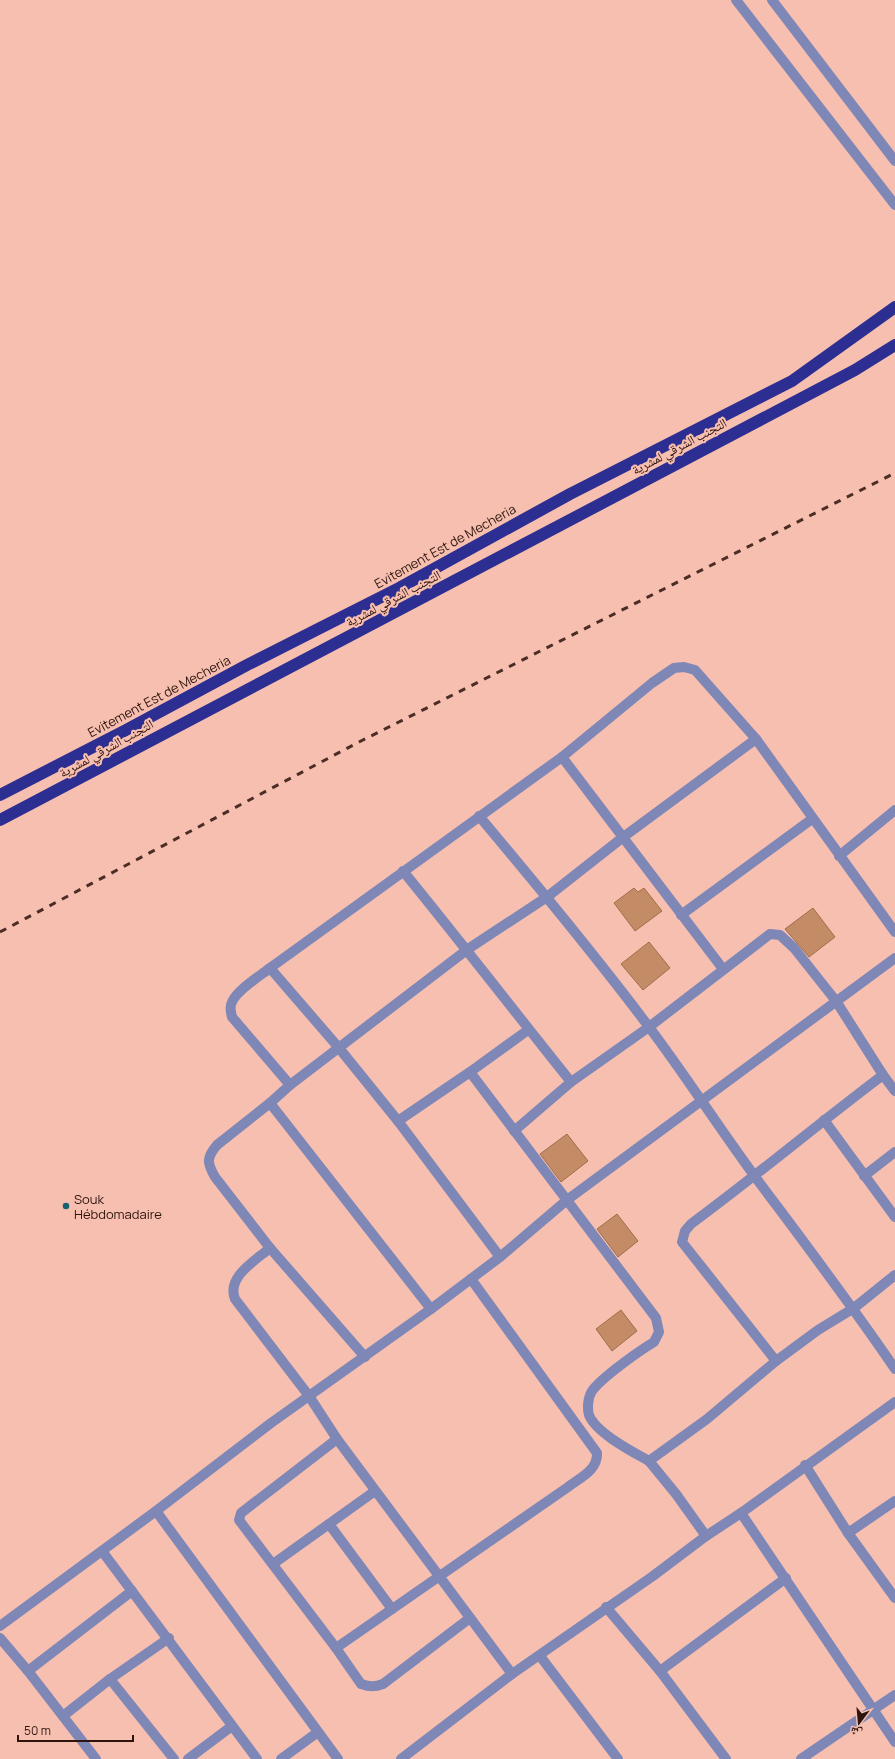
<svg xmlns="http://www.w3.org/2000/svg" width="895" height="1759" viewBox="0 0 895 1759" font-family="Manrope,'Noto Naskh Arabic',sans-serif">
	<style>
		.building { fill: #c48c66; stroke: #a26d47 }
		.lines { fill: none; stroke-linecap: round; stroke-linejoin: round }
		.street { stroke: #7e87b6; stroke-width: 10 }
		.highway { stroke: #2d2e91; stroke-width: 12 }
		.rail { stroke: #4b2d25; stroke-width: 3; stroke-dasharray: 7 7; stroke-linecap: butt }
		.poi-dot { fill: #196171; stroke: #f7bfb0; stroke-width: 1.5 }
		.labels { text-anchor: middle; stroke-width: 4; stroke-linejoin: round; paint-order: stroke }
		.street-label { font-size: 13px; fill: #2d140d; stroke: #f7bfb0 }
		.poi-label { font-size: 13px; fill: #2d140d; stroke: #f7bfb0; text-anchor: start }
	</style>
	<rect width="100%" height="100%" fill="#f7bfb0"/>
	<g class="building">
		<path d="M634 888 638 892 644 888 662 911 635 931 614 903Z"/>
		<path d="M813 908 835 937 809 957 785 929Z"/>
		<path d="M649 942 670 968 643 990 621 964Z"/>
		<path d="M567 1134 588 1161 561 1182 540 1154Z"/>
		<path d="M617 1214 638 1241 618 1257 597 1229Z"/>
		<path d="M621 1310 637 1331 612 1351 596 1329Z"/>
	</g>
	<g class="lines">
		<g class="street">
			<path d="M736 0 895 205"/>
			<path d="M772 0 895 161"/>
			<path d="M562 757 723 969"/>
			<path d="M479 816C537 885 595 955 649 1027 686 1076 719 1128 756 1178 803 1241 851 1304 895 1369"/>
			<path d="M839 856 895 810"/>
			<path d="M403 871C460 941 515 1012 571 1082"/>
			<path d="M681 915 812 819"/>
			<path d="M270 968 339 1048 398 1121 500 1257"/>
			<path d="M470 1072 528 1030"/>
			<path d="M883 1075C818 1124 756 1176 691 1224L685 1231 682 1242 776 1361 818 1330 854 1308 895 1275"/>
			<path d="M290 1085 232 1017C231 1012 229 1007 232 1002 237 990 260 976 270 968L562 757 652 683 674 668 684 667 695 670 756 739 895 932"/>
			<path d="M270 1103 431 1309"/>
			<path d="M824 1120 895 1217"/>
			<path d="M398 1121 470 1072 656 1318 659 1332 654 1342C639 1351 601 1378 592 1391 588 1397 587 1408 589 1415 596 1433 633 1452 649 1461"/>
			<path d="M514 1131 571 1082 649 1027 770 934 780 935 794 948 836 1001 883 1075 895 1091"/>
			<path d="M864 1176 895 1152"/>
			<path d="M270 1248C256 1260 226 1277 235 1299L309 1396 337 1439 512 1674"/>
			<path d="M365 1357 270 1248 215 1177C207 1163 206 1158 217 1145L270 1103 290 1085 468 949 547 897 622 838 756 739"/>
			<path d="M337 1439 241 1513 239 1520 336 1648 568 1487C580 1478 598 1470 597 1453L471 1279"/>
			<path d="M805 1465 848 1533 895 1598"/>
			<path d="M156 1511 338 1759"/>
			<path d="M741 1513 895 1742"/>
			<path d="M329 1524 392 1609"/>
			<path d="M848 1533 895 1501"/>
			<path d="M706 1536 676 1494 649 1461 707 1419 776 1361"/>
			<path d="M102 1551 257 1759"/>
			<path d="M273 1564 375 1491"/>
			<path d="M606 1607 660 1671 726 1759"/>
			<path d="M0 1626 156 1511 271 1423 431 1309 500 1257 567 1200 895 958"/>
			<path d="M0 1638 28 1671 96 1759"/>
			<path d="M336 1648 361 1684C370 1687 375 1687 383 1684L470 1618"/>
			<path d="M540 1656 618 1759"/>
			<path d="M28 1671 132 1591"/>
			<path d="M660 1671 786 1578"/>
			<path d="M110 1679 174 1759"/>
			<path d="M63 1716 110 1679 169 1638"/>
			<path d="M188 1759 232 1726"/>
			<path d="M281 1759 318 1732"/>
			<path d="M401 1759 512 1674 653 1576 706 1536 741 1513 895 1402"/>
			<path d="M801 1759 895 1695"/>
		</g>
		<g class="highway">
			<path d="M0 795 126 730 247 665 399 588 570 494 792 381 895 307"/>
			<path d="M0 820 855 370 895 345"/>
		</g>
		<path class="rail" d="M0 932 359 742 895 473"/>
	</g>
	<circle class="poi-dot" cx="66" cy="1206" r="4"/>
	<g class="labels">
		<g class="street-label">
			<text transform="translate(679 446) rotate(-28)" y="5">التجنب الشرقي لمشرية</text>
			<text transform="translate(445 546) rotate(-29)" y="5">Evitement Est de Mecheria</text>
			<text transform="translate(393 598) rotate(-28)" y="5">التجنب الشرقي لمشرية</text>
			<text transform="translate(159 696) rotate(-28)" y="5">Evitement Est de Mecheria</text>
			<text transform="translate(106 748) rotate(-29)" y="5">التجنب الشرقي لمشرية</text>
		</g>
		<g class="poi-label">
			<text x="74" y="1204">Souk<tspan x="74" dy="15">Hébdomadaire</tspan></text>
		</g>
	</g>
	<g transform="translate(859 1723) rotate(196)" stroke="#f7bfb0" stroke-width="3" paint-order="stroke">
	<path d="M0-3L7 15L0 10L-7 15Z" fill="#2d140d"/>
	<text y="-6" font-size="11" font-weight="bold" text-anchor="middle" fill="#2d140d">ش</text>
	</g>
	<path d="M18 1735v6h115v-6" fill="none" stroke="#2d140d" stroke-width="2"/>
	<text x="24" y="1735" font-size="12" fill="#2d140d" stroke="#f7bfb0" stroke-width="3" paint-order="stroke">50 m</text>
</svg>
